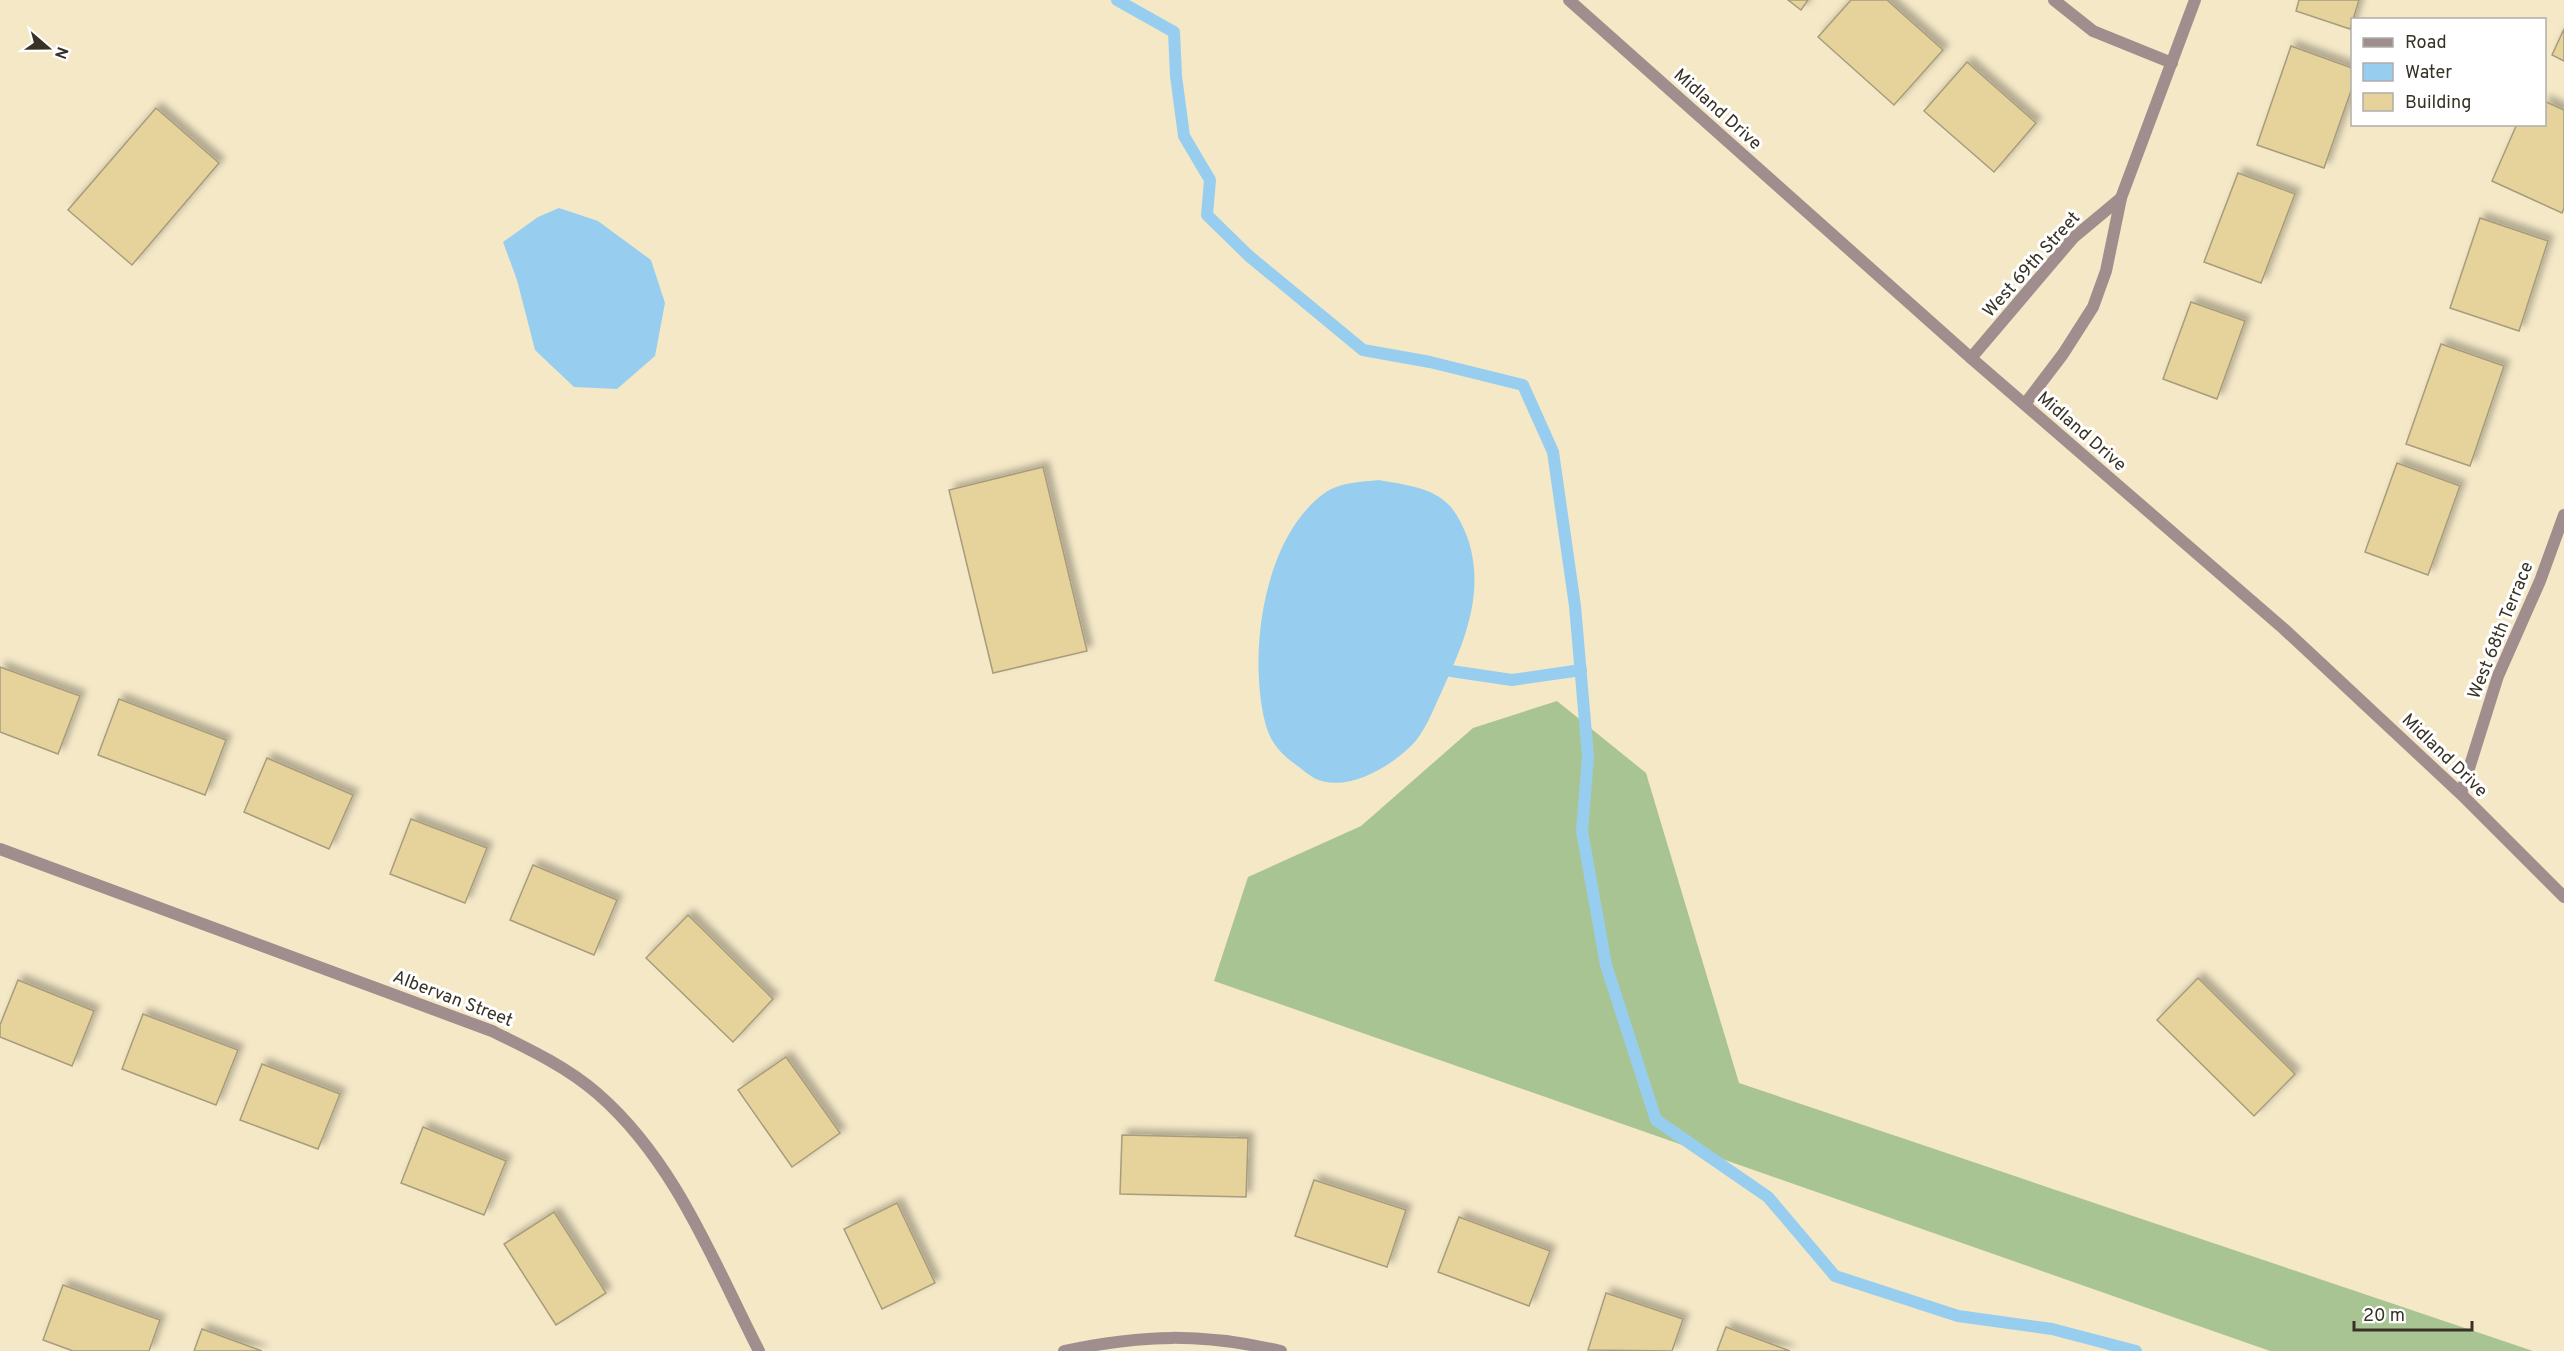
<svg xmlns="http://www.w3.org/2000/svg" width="2564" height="1351" viewBox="0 0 2564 1351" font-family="Overpass,sans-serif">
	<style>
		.forest { fill: #a9c493 }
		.water { fill: #97ceef }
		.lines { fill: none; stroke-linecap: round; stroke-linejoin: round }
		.stream { stroke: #97ceef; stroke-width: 12 }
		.building { fill: #e6d39c; stroke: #a79c7c; stroke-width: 1.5; filter: url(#shadow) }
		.minor { stroke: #9f8e8d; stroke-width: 12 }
		.tertiary { stroke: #9f8e8d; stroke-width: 12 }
		.labels { text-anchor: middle; stroke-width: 6; stroke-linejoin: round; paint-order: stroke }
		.street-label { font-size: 18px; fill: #373225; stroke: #fff }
	</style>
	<defs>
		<filter id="shadow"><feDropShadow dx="5.5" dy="-5.5" stdDeviation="3" flood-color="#0004"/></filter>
	</defs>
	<rect width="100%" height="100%" fill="#f4e8c7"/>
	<path class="forest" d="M1557 701 1646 773 1739 1083 2533 1351H2270L1214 981 1248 877 1361 826 1473 728Z"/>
	<g class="water">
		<path d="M559 208 598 221 651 260 665 303 655 356 617 389 574 387 535 350 517 280 503 242 538 217Z"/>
		<path d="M1379 480C1404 485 1431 486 1450 506 1458 515 1465 530 1469 542 1485 596 1463 645 1441 693 1433 710 1425 732 1412 745 1390 767 1346 794 1314 778 1309 775 1304 771 1299 767 1282 755 1270 743 1265 722 1248 653 1263 536 1326 492 1341 482 1362 482 1379 480Z"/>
	</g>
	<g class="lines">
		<g class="stream">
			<path d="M1117 0 1174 32 1176 76 1184 136 1210 180 1207 215 1249 256 1363 350 1430 362 1523 385 1553 452 1575 606 1588 757 1582 831 1606 965 1656 1120 1768 1197 1835 1276 1958 1316 2052 1329 2136 1351"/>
			<path d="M1451 671 1512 680 1581 670"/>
		</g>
	</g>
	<g class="building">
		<path d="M1788 0H1808L1801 10Z"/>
		<path d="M1851 0H1887L1943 50 1894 105 1818 37Z"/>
		<path d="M2299 0H2359L2350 29 2296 11Z"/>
		<path d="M2564 29V61L2552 55Z"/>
		<path d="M2291 46 2352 68V88L2324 168 2257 145Z"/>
		<path d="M1967 62 2036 123 1994 172 1924 111Z"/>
		<path d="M2544 101 2564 110V208L2562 213 2492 181 2517 124H2544Z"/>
		<path d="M156 108 219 163 132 265 68 210Z"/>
		<path d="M2238 173 2295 194 2261 283 2204 262Z"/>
		<path d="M2480 218 2548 241 2519 331 2450 308Z"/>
		<path d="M2191 302 2245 321 2217 399 2163 379Z"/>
		<path d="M2441 344 2504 366 2470 466 2406 444Z"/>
		<path d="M2397 463 2460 486 2428 575 2365 552Z"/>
		<path d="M1043 467 1087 651 993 673 949 490Z"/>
		<path d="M0 667 80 696 58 754 0 732Z"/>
		<path d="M119 699 226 740 205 795 98 755Z"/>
		<path d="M267 758 353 795 329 849 244 812Z"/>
		<path d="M411 819 487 848 465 903 390 874Z"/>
		<path d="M533 865 617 900 594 955 510 920Z"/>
		<path d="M688 915 773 999 733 1042 646 958Z"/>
		<path d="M2198 978 2295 1074 2254 1116 2157 1020Z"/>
		<path d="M18 980 94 1011 72 1066 0 1037V1025Z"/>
		<path d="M143 1014 238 1050 216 1105 122 1069Z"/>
		<path d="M786 1057 840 1133 792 1167 738 1090Z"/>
		<path d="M262 1064 340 1094 318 1149 240 1120Z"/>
		<path d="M423 1127 506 1161 484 1215 401 1183Z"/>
		<path d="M1122 1135 1248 1138 1246 1197 1120 1194Z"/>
		<path d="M1314 1180 1406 1210 1387 1267 1295 1236Z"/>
		<path d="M897 1203 935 1283 882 1309 844 1229Z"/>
		<path d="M554 1212 606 1293 556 1325 504 1244Z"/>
		<path d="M1459 1217 1550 1251 1529 1306 1438 1272Z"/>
		<path d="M63 1285 160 1320 149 1351H73L43 1340Z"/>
		<path d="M1606 1293 1683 1319 1672 1351 1588 1350Z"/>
		<path d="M1726 1327 1790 1351H1717Z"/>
		<path d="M202 1329 262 1351H194Z"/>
	</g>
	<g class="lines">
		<g class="minor">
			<path d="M2054 0 2093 31 2172 63"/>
			<path d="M1971 358 2073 238 2121 198"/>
			<path d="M2025 404 2063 354 2093 307 2106 271 2121 198 2195 0"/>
			<path d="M2461 794 2498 676 2540 581 2564 515"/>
			<path d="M0 849 492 1031C529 1049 567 1067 598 1094 675 1161 713 1261 759 1351"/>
			<path d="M1064 1351C1144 1334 1201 1333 1281 1351"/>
		</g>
		<path class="tertiary" d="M1569 0 1971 358 2284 629 2461 794 2564 897"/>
	</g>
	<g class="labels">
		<g class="street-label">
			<text transform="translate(1718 109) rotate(42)" y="6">Midland Drive</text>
			<text transform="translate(2031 264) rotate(-48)" y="6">West 69th Street</text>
			<text transform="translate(2082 431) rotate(41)" y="6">Midland Drive</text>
			<text transform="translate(2500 630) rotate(-68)" y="6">West 68th Terrace</text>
			<text transform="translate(2445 755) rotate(44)" y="6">Midland Drive</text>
			<text transform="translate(453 998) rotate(21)" y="6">Albervan Street</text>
		</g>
	</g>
	<rect x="2351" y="18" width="195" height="108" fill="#ffffff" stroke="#afada8" stroke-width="1.5"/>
	<rect x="2363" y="38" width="30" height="9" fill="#9f8e8d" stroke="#afada8" stroke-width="1.5"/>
	<text x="2405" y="48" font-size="18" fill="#373225">Road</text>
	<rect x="2363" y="63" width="30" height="18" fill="#97ceef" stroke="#afada8" stroke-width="1.5"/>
	<text x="2405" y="78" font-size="18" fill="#373225">Water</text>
	<rect x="2363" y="93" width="30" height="18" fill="#e6d39c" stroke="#afada8" stroke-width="1.5"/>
	<text x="2405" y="108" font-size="18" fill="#373225">Building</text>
	<g transform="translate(48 48) rotate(110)" stroke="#ffffff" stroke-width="4.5" paint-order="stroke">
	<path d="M0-4.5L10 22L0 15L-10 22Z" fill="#373225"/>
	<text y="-9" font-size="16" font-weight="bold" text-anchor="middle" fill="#373225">N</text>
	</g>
	<path d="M2354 1321v9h118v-9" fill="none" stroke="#373225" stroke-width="3"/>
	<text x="2363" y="1321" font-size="18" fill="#373225" stroke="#ffffff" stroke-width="4.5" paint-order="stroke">20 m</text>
</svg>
